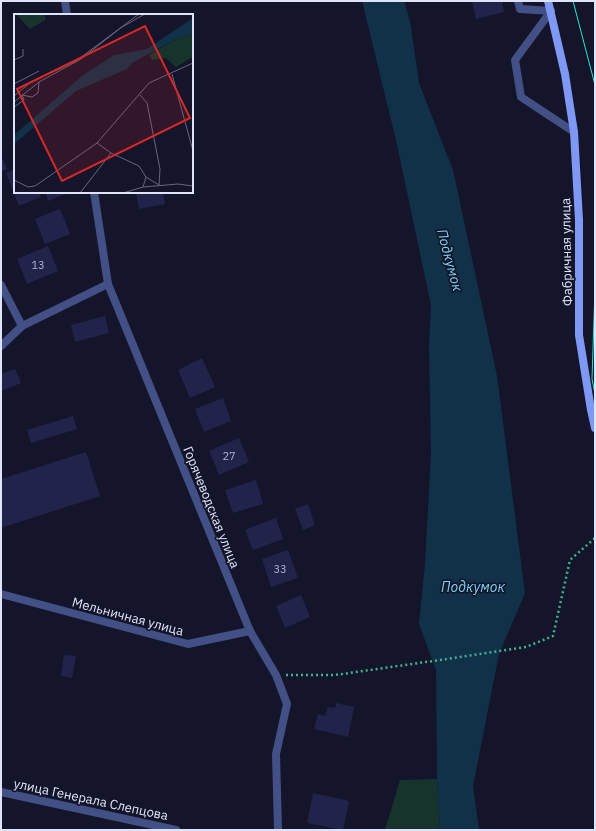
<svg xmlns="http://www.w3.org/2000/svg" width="596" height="831" viewBox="0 0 596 831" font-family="'IBM Plex Sans',sans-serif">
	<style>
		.green { fill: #17342c }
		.water { fill: #103147 }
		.building { fill: #21234a }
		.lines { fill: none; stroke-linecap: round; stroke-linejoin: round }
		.path { stroke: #3cb490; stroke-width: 2.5; stroke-dasharray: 2 3; stroke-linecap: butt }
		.service { stroke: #435085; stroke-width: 8 }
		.minor { stroke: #435085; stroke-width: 8 }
		.secondary { stroke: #7f98f4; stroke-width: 8 }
		.tram { stroke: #1debce; stroke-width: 1 }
		.labels { text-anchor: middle; stroke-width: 3.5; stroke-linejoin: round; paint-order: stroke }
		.number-label { font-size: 11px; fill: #b0b3d0 }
		.street-label { font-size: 13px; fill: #e0e3fc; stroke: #14152a }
		.water-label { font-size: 14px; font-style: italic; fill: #77d7f3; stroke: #14152a }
		.inset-road { fill: none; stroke: #66677e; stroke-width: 1 }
		.view { fill: #d62828; fill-opacity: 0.15; stroke: #d62828; stroke-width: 2 }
		.inset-edge { fill: none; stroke: #e0e3fc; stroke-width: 2 }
	</style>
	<rect width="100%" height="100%" fill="#14152a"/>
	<path class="green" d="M437 779 440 830H385L400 780Z"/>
	<path class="water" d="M362 1H404L410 21 419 83 453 170 497 376 525 593 499 654 473 786 479 830H440L437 779 436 670 419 624 425 564 431 454 429 344 431 305 396 140Z"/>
	<g class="building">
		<path d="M472 1H502L504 12 476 19Z"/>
		<path d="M1 155 7 169 1 172Z"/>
		<path d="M15 169V192H39L41 197 19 206 6 173Z"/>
		<path d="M45 192H71L48 201Z"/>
		<path d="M136 192H163L165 204 139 209Z"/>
		<path d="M60 209 70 234 45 244 35 219Z"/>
		<path d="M48 246 58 271 27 284 17 259Z"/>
		<path d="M105 316 109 333 75 342 71 325Z"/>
		<path d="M202 358 215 387 190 398 178 370Z"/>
		<path d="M15 369 21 383 1 391V374Z"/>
		<path d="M223 398 231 421 204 432 195 409Z"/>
		<path d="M73 416 77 429 31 443 27 430Z"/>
		<path d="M239 438 249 462 219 475 209 451Z"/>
		<path d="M86 452 100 496 1 528V479Z"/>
		<path d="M256 480 263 504 233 513 225 490Z"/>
		<path d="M308 504 315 525 303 530 295 509Z"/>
		<path d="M276 518 283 539 253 550 245 530Z"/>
		<path d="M288 550 298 578 271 587 262 559Z"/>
		<path d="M301 595 310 617 285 628 276 606Z"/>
		<path d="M64 655 76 656 72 678 61 676Z"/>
		<path d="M336 703 354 707 348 737 314 729 318 714 325 716 328 707 335 708Z"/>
		<path d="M313 793 349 801 343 830 307 823Z"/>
	</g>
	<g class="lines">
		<path class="path" d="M286 675H335L433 661 526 647 553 636 570 560 595 538"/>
		<g class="service">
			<path d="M518 1 520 9 551 11"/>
			<path d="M551 11 515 60 521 97 574 132"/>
		</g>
		<g class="minor">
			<path d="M65 1 67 15"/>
			<path d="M94 192 108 284 250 631 276 675 287 704 276 754 278 830"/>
			<path d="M1 285 22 326"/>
			<path d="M1 346 22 326 108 284"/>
			<path d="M1 594 188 644 250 631"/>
			<path d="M1 792 176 830"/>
		</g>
		<path class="secondary" d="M548 1 565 74 574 132 579 220V335L591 410 595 428"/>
		<g class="tram">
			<path d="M573 1 595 85"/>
			<path d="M595 289 592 379 595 394"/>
		</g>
	</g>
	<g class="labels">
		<g class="number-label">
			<text x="38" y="269">13</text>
			<text x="229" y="460">27</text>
			<text x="280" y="573">33</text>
		</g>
		<g class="street-label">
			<text transform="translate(566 252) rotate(-91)" y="5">Фабричная улица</text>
			<text transform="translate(212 507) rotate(68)" y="5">Горячеводская улица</text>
			<text transform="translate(128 616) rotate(15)" y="5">Мельничная улица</text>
			<text transform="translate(91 799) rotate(12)" y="5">улица Генерала Слепцова</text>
		</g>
		<g class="water-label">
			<text transform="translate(450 260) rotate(75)" y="5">Подкумок</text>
			<text x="473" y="592">Подкумок</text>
		</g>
	</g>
	<g transform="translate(14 14)">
		<rect width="179" height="179" fill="#14152a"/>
		<path d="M2 0H31V6L16 15ZM179 20V43L162 53 152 44 138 46 135 41 162 25Z" fill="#17342c"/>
		<path d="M179 4V20L162 25 118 49 113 55 62 77 0 130V121L68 62 100 41 133 35Z" fill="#103147"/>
		<path class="inset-road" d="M0 46 9 42V35M158 60 179 137M0 73V70L25 57M126 81 133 89 146 155 145 171 132 163M0 82 17 68 62 47 125 0M0 88 25 68 67 45 108 13 131 0M0 93 10 86 8 81 18 83 24 79 25 68M83 129 97 139 125 152 132 163 129 173M0 166 14 173 21 172 83 129 135 69 179 49M66 179 97 139M109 179 129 173 164 170 179 172"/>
		<path class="view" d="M131 12 176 104 48 167 3 75Z"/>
		<rect width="179" height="179" class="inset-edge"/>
	</g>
	<rect width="596" height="831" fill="none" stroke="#e0e3fc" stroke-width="4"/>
</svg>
